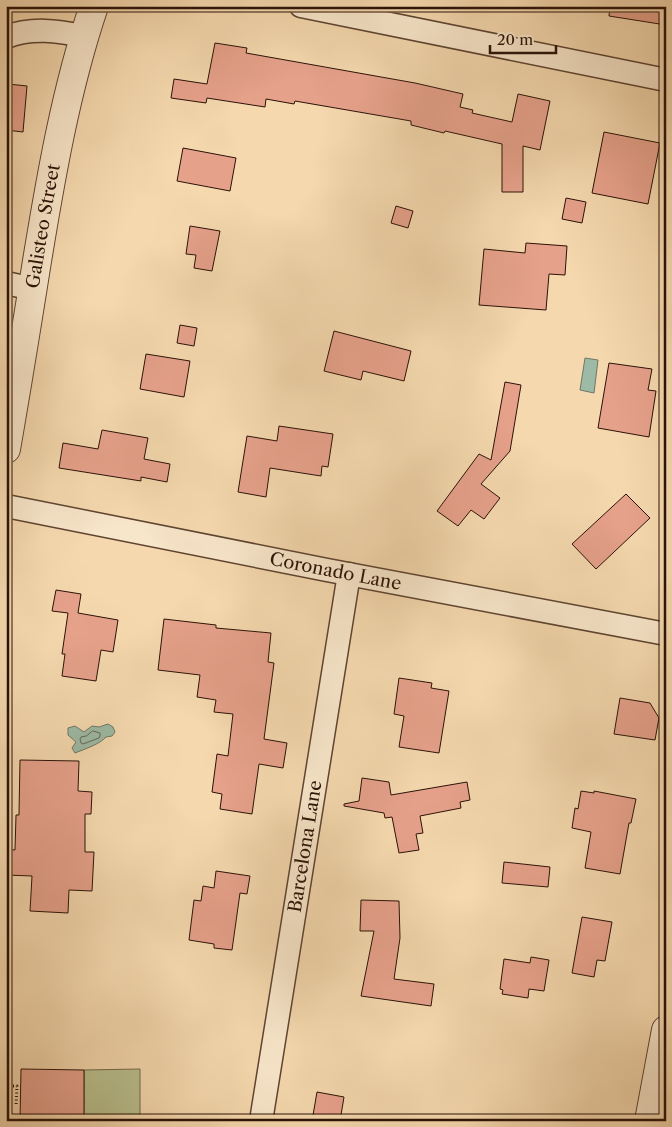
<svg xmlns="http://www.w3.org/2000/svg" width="672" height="1127" viewBox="0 0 672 1127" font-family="'Libre Caslon Text',serif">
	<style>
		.green { fill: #b8bf8d; stroke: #72684a }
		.water { fill: #9dbaa6; stroke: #6f7766 }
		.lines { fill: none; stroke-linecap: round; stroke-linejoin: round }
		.shore { stroke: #646656; stroke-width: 1 }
		.building { fill: #e6a18b; stroke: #2b1207 }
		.minor-casing { stroke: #5e4431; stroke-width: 25 }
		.tertiary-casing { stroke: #5e4431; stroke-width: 30 }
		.path { stroke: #2b1207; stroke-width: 3; stroke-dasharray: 1 2.5; stroke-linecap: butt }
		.minor { stroke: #f8e6ca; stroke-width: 22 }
		.tertiary { stroke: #f8e6ca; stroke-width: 28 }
		.labels { text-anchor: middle; stroke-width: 4; stroke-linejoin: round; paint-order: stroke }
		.street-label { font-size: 18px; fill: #2b1207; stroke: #f8e6ca }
	</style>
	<rect width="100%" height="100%" fill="#f5d8ae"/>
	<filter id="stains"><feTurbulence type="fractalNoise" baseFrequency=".004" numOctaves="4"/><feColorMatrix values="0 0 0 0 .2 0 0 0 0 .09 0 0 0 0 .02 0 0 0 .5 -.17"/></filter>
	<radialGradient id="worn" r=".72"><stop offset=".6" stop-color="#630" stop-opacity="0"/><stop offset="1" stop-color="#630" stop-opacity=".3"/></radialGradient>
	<path class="green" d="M140 1069V1121H84V1070Z"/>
	<g class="water">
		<path d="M585 358 598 360 594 393 580 390Z"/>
		<path d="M108 724 113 727 115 732 112 736 106 737C100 744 85 749 75 753L72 748 76 742 68 735V728L75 726 84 732 92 726 99 727Z"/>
	</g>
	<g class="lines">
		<path class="shore" d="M93 731 100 733V736L99 738 83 744 81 743 80 739 81 737 86 736Z"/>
	</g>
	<g class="building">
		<path d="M610 6H666V25L609 16Z"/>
		<path d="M215 43 247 48 246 53 415 83 463 94 460 107 473 110 472 113 512 122 518 94 550 101 540 150 523 146V192H502V144L445 131 444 133 411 125V121L295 101 294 104 266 99 265 107 207 98 206 103 171 98 174 79 207 84Z"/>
		<path d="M8 84 27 86 23 132 6 130V101H7Z"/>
		<path d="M604 132 660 143 648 204 592 193Z"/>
		<path d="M183 148 236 158 230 191 177 181Z"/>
		<path d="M566 198 586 202 582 223 562 219Z"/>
		<path d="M396 206 413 211 408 228 391 223Z"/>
		<path d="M190 226 220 231 212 271 194 268 196 255 186 254Z"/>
		<path d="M526 243 567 246 565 275 549 274 546 310 479 305 484 249 525 253Z"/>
		<path d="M180 325 197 328 194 346 177 343Z"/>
		<path d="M334 331 411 351 404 381 363 371 361 380 324 371Z"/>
		<path d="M146 354 190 361 184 397 140 389Z"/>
		<path d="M609 363 652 369 648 390 656 391 649 437 598 428Z"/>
		<path d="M505 382 521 385 510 451 481 484 500 498 484 519 471 510 458 526 437 511 479 454 491 460Z"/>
		<path d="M279 426 333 434 328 467 322 466 321 476 270 468 266 497 238 492 247 436 277 441Z"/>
		<path d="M102 430 148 438 144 459 170 464 167 482 141 477V481L59 468 63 443 98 449Z"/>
		<path d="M626 494 650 518 596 569 572 544Z"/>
		<path d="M56 590 81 594 78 613 118 620 113 652 101 650 96 681 62 676 65 654H62L68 613 52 611Z"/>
		<path d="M164 619 216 625V628L271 633 268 662 274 663 264 739 287 743 283 768 259 764 252 814 220 809 222 794 212 792 217 754 228 756 233 714 214 712 216 700 197 697 200 675 158 670Z"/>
		<path d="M399 678 432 683 431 688 449 691 439 753 399 747 404 716 394 714Z"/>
		<path d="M620 698 650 703 659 718 655 740 614 734Z"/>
		<path d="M20 760 79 761 78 791 92 792 91 814H85V852H94L92 891 69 890 68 913 30 911 32 876 6 875V849L15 850 16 815H19Z"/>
		<path d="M362 778 389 782 391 795 467 782 470 800 460 802 461 808 420 816 423 833 416 834 419 850 399 853 392 817 385 818 384 813 344 806V804L359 801Z"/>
		<path d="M581 791 594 793V791L636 799 631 823H629L620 874 585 868 591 832 572 828 575 808 578 809Z"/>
		<path d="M504 862 550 867 548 887 502 883Z"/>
		<path d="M216 871 250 876 247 894 240 893 232 950 214 948V944L189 940 194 900 201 901 203 886 214 888Z"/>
		<path d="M361 900 399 901 400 938 394 979 434 984 431 1006 361 996 374 931H360Z"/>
		<path d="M582 917 612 922 605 961 597 960 594 977 572 973Z"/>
		<path d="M531 957 549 960 544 991 529 989 528 998 502 994 503 990 500 989 504 959 530 963Z"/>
		<path d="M21 1069 84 1070V1121H20Z"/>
		<path d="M317 1092 344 1097 340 1121H312Z"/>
	</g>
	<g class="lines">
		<g class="minor-casing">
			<g id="minor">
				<path d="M301 6 666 80"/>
				<path d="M6 37C32 27 58 31 84 36"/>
				<path d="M6 283 33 289"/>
				<path id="s1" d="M6 506 327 570 666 634"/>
				<path id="s2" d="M261 1121 349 574"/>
			</g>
		</g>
		<g class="tertiary-casing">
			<g id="tertiary">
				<path id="s3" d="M6 449C17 386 27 324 37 261 51 176 66 89 94 6"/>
				<path d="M649 1121 666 1030"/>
			</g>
		</g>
		<path class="path" d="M6 1086H17L16 1106"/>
		<use href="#minor" class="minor"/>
		<use href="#tertiary" class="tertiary"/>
	</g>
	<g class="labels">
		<g class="street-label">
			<text dy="6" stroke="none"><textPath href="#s3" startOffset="226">Galisteo Street</textPath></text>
			<text dy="6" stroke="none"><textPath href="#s1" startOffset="336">Coronado Lane</textPath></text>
			<text dy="6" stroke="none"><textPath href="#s2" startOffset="278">Barcelona Lane</textPath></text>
		</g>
	</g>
	<rect width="672" height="1127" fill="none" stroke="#f5d8ae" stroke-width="25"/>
	<rect x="8" y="8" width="657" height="1112" fill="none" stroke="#2b1207" stroke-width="2.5"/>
	<rect x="12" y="12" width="647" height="1102" fill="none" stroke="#2b1207"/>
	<path d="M490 45v8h66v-8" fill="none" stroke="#2b1207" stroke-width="2.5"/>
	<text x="497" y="45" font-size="15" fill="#2b1207" stroke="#f8e6ca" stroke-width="4" paint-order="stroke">20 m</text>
	<rect width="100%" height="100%" filter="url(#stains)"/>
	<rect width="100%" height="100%" fill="url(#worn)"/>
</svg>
